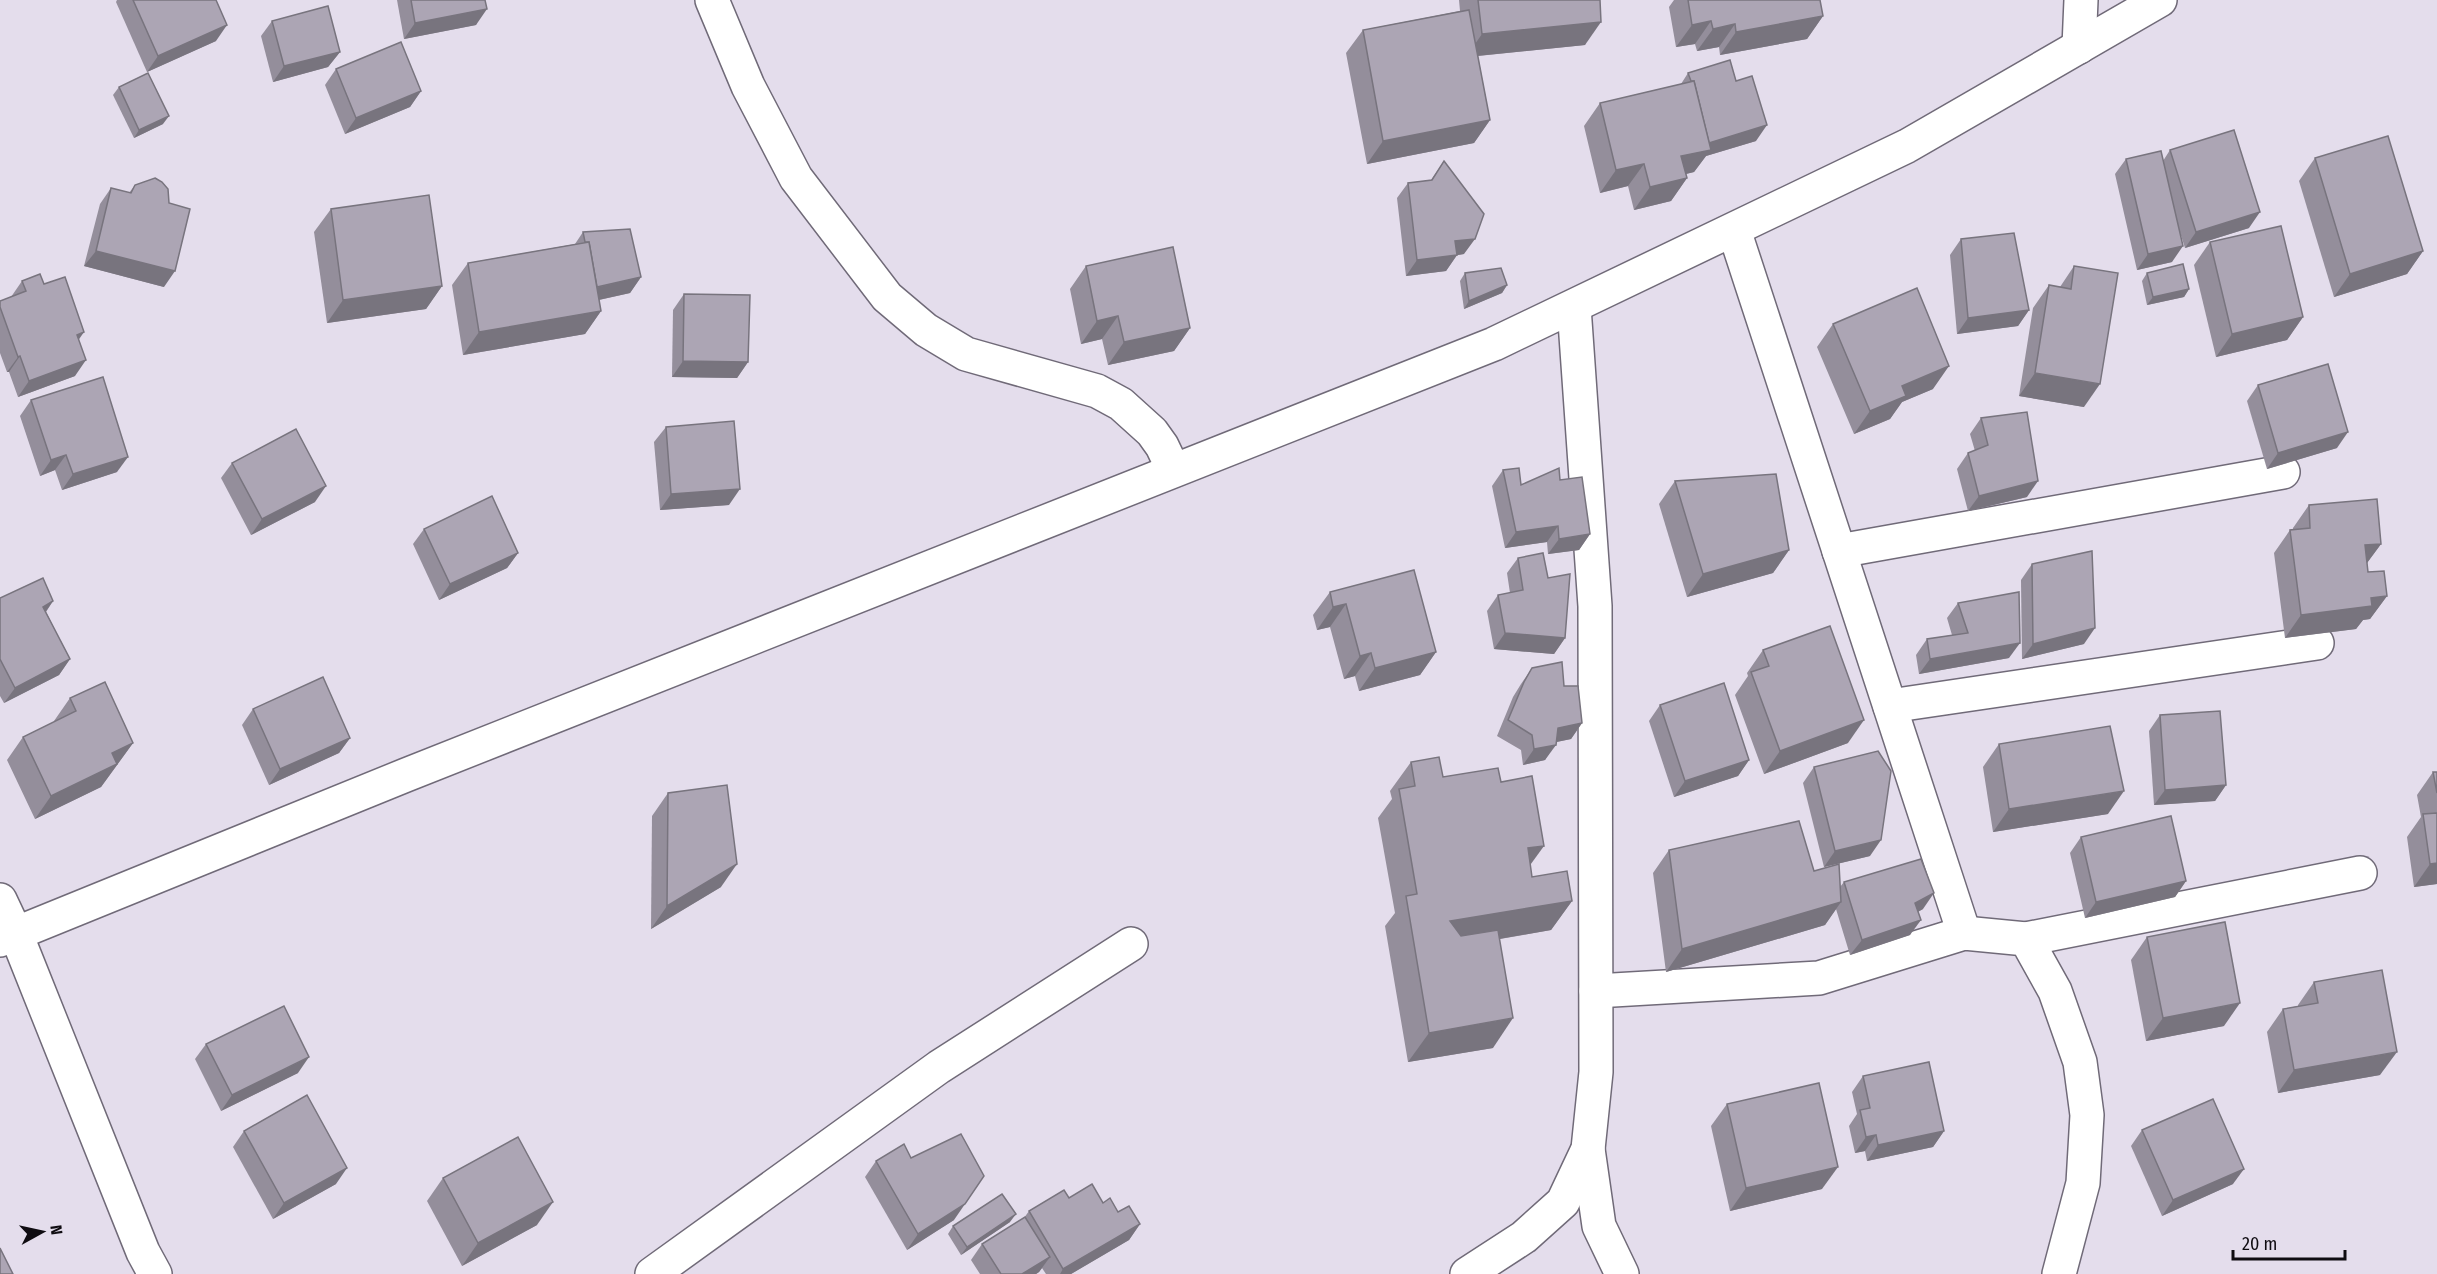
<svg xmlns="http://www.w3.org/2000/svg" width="2437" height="1274" viewBox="0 0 2437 1274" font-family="'Fira Sans Condensed',sans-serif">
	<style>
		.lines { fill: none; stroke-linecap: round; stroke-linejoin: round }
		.minor-casing { stroke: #706a78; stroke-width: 36 }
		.minor { stroke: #fff; stroke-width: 33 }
		.wall { fill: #948e9b }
		.shaded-wall { fill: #78747e }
		.building { fill: #aca5b4; stroke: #78747e; stroke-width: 1.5 }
	</style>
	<rect width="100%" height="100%" fill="#e4ddec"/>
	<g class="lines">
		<g class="minor-casing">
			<g id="minor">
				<path d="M712 0 748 86 796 178 887 297 926 330 966 354 1097 391 1121 404 1152 432 1162 446 1173 469"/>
				<path d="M2079 47 2081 0"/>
				<path d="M1734 230 1964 933"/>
				<path d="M1839 551 2283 472"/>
				<path d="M1890 706 2317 643"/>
				<path d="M0 900 16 934 143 1252 155 1274"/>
				<path d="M2026 939 2360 873"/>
				<path d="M0 940 406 775 1494 344 1907 146 2160 0"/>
				<path d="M1596 991 1819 978 1964 933 2026 939 2055 991 2080 1062 2087 1115 2083 1183 2059 1274"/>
				<path d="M1588 1149 1599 1226 1622 1274"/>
				<path d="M652 1274 939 1067 1131 944"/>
				<path d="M1467 1274 1524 1237 1563 1202 1588 1149 1596 1072 1595 606 1574 307"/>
			</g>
		</g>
		<use href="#minor" class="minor"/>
	</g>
	<g class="wall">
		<path d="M117 0H216V41L147 72 116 2Z"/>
		<path d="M397 0H485L476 25 404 39Z"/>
		<path d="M1459 0H1600L1585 45 1478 56 1490 120 1474 143 1367 164 1346 53 1363 30 1460 11Z"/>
		<path d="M1674 0H1688L1823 16 1807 39 1720 55 1719 47 1697 51 1695 44 1676 47 1669 7Z"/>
		<path d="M272 21 340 52 328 67 273 82 261 36Z"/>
		<path d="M336 69 421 91 410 107 345 134 325 85Z"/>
		<path d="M1688 73 1756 141 1706 156 1694 172 1686 174 1687 178 1671 201 1634 210 1628 186 1600 193 1584 126 1600 103 1681 84Z"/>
		<path d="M119 87 163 124 134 138 113 95Z"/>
		<path d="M2170 150 2249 228 2185 248 2178 226 2172 262 2137 270 2115 174 2126 159 2163 161Z"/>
		<path d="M2315 158 2423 251 2407 274 2334 297 2299 181Z"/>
		<path d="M1444 161 1464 254 1457 255 1446 271 1406 276 1397 198 1408 183 1431 180Z"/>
		<path d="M135 185 164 287 84 266 100 204 111 188 129 193Z"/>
		<path d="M331 209 442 286 426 309 327 323 314 232Z"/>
		<path d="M583 232 641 277 630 293 599 300 601 311 585 334 463 355 452 285 468 263 575 244Z"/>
		<path d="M1961 239 2029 310 2018 326 1957 334 1950 255Z"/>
		<path d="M2210 242 2303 317 2287 340 2216 357 2194 265Z"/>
		<path d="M1086 266 1190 328 1174 351 1108 365 1102 339 1081 344 1070 289Z"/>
		<path d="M2074 266 2084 407 2019 396 2033 308 2049 285 2060 287Z"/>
		<path d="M1465 273 1507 285 1502 293 1464 309 1460 281Z"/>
		<path d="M2147 273 2189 289 2184 297 2147 305 2142 281Z"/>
		<path d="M22 281 44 284 79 340 75 376 18 397 9 372H7L0 353V301L11 297Z"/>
		<path d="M684 294 748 362 737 378 672 377 673 310Z"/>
		<path d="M1833 324 1933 389 1902 402 1890 419 1854 434 1817 347Z"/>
		<path d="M2258 385 2337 448 2267 469 2247 401Z"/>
		<path d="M31 400 117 472 62 490 55 470 40 476 20 416Z"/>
		<path d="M1981 418 2027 497 1968 511 1957 469 1968 453 1975 451 1970 434Z"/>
		<path d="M666 427 729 505 660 510 654 442Z"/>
		<path d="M232 463 315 502 251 535 221 478Z"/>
		<path d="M1503 470 1521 485 1560 480 1590 534 1579 550 1548 554 1547 542 1505 548 1492 486Z"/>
		<path d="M1675 481 1789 550 1773 573 1687 597 1659 504Z"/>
		<path d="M2309 505 2381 544 2367 563 2368 572 2387 596 2370 619 2363 620 2356 629 2285 638 2274 553 2290 530H2293V528Z"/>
		<path d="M424 529 518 553 507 568 439 600 413 544Z"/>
		<path d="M1518 558 1548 578 1565 638 1554 654 1494 649 1487 611 1498 595 1510 593 1507 573Z"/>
		<path d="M2032 564 2084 644 2022 659 2021 580Z"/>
		<path d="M1330 592 1436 652 1420 675 1359 691 1355 676 1344 679 1330 627 1317 630 1313 615Z"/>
		<path d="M0 598 53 601 46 612 70 659 59 675 4 703 0 696Z"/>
		<path d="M1958 603 2009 658 1919 674 1916 655 1927 639 1952 635 1947 618Z"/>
		<path d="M1763 650 1848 743 1764 774 1735 695 1748 676 1747 673Z"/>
		<path d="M1532 668 1564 686 1582 723 1571 739 1556 742 1545 760 1523 765 1521 750 1497 736 1513 697 1521 684Z"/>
		<path d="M70 698 133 743 101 787 35 819 7 760 23 737 54 722V721Z"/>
		<path d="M1660 705 1749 760 1738 776 1674 797 1649 721Z"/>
		<path d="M253 709 350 738 339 753 269 785 242 725Z"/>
		<path d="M2160 715 2226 785 2215 801 2154 805 2149 731Z"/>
		<path d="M1999 744 2108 814 1993 832 1983 767Z"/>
		<path d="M1411 762 1443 777 1501 782 1530 865 1532 877 1572 901 1551 930 1500 939 1493 1048 1408 1062 1385 926 1395 913 1378 818 1392 799 1390 791Z"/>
		<path d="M1814 767 1870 856 1824 867 1803 783Z"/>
		<path d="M2433 772H2437V884L2414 887 2407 837 2421 817 2417 795Z"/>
		<path d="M668 793 721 887 651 929 652 816Z"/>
		<path d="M2081 837 2186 881 2175 897 2085 918 2070 853Z"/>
		<path d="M1669 850 1814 871 1840 887 1844 882 1923 909 1918 912 1910 935 1850 955 1836 909 1825 925 1666 972 1653 873Z"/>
		<path d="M2147 937 2224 1026 2146 1041 2131 960Z"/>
		<path d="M2314 982 2380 1075 2278 1093 2267 1032 2283 1009 2298 1006V1005Z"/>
		<path d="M206 1044 298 1073 221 1111 195 1059Z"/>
		<path d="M1863 1076 1944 1131 1933 1147 1867 1161 1865 1151 1855 1153 1849 1126 1857 1114 1852 1092Z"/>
		<path d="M1727 1104 1822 1189 1730 1211 1711 1126Z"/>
		<path d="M2142 1130 2233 1184 2162 1216 2131 1146Z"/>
		<path d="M244 1131 336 1184 273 1219 233 1147Z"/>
		<path d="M911 1158 954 1220 907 1250 865 1177 876 1161Z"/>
		<path d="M443 1178 537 1225 462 1266 427 1201Z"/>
		<path d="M1069 1198 1103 1203 1140 1224 1129 1240 1071 1274H1046L1042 1268 1039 1272 1036 1274H980L971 1260 982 1244 1024 1218 1029 1211Z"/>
		<path d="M1010 1222 961 1255 948 1234 953 1226Z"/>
	</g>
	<g class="shaded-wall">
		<path d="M487 9 476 25 404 39 415 23Z"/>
		<path d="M1823 16 1807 39 1720 55 1736 32Z"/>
		<path d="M1711 21 1695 44 1676 47 1692 25Z"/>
		<path d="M1601 22 1585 45 1466 57 1482 34Z"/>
		<path d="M1735 24 1719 47 1697 51 1713 29Z"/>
		<path d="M227 25 216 41 147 72 158 56Z"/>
		<path d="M340 52 328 67 273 82 284 66Z"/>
		<path d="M421 91 410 107 345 134 356 118Z"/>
		<path d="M169 116 163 124 134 138 139 130Z"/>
		<path d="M1490 120 1474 143 1367 164 1383 141Z"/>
		<path d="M1767 125 1756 141 1706 156 1694 172 1665 179 1681 156 1709 143Z"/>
		<path d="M1644 164 1628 186 1600 193 1616 170Z"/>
		<path d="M1687 178 1671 201 1634 210 1650 187Z"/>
		<path d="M2260 212 2249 228 2185 248 2196 232Z"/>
		<path d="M1475 239 1464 254 1452 256 1457 255 1446 271 1406 276 1417 260 1455 241Z"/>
		<path d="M2183 246 2172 262 2137 270 2148 254Z"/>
		<path d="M96 251 175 271 164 287 84 266Z"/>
		<path d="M2423 251 2407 274 2334 297 2350 274Z"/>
		<path d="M641 277 630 293 580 304 591 289Z"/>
		<path d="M1507 285 1502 293 1464 309 1469 301Z"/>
		<path d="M442 286 426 309 327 323 343 300Z"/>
		<path d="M2189 289 2184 297 2147 305 2153 297Z"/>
		<path d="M2029 310 2018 326 1957 334 1968 318Z"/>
		<path d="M601 311 585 334 463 355 479 332Z"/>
		<path d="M1118 316 1102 339 1081 344 1097 321Z"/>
		<path d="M2303 317 2287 340 2216 357 2232 334Z"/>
		<path d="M1190 328 1174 351 1108 365 1124 342Z"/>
		<path d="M84 332 73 348 77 335Z"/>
		<path d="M20 356 9 372H7L18 357Z"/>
		<path d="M86 360 75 376 18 397 29 381Z"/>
		<path d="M683 361 748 362 737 378 672 377Z"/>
		<path d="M1949 366 1933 389 1902 402 1890 419 1854 434 1870 411 1902 386Z"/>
		<path d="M2035 373 2100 384 2084 407 2019 396Z"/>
		<path d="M2348 432 2337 448 2267 469 2278 453Z"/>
		<path d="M66 455 55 470 40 476 51 460Z"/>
		<path d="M128 457 117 472 62 490 73 474Z"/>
		<path d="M2038 481 2027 497 1968 511 1979 496Z"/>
		<path d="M326 486 315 502 251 535 262 519Z"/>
		<path d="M740 489 729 505 660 510 671 494Z"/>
		<path d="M1558 526 1547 542 1505 548 1516 532Z"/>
		<path d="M1590 534 1579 550 1548 554 1559 539Z"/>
		<path d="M2381 544 2364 567 2365 545Z"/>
		<path d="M1789 550 1773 573 1687 597 1703 574Z"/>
		<path d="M518 553 507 568 439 600 450 584Z"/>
		<path d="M2387 596 2370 619 2363 620 2356 629 2285 638 2301 615 2371 598Z"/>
		<path d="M53 601 42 617 43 607Z"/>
		<path d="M1346 604 1330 627 1317 630 1333 607Z"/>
		<path d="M2095 628 2084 644 2022 659 2033 644Z"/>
		<path d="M1505 633 1565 638 1554 654 1494 649Z"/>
		<path d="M2020 643 2009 658 1919 674 1930 659Z"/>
		<path d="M1436 652 1420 675 1359 691 1375 668Z"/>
		<path d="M1371 653 1355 676 1344 679 1360 656Z"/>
		<path d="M70 659 59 675 4 703 15 688Z"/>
		<path d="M1864 720 1848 743 1764 774 1780 751Z"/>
		<path d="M1582 723 1571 739 1547 744 1558 728Z"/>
		<path d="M350 738 339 753 269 785 280 769Z"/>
		<path d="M133 743 101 787 35 819 51 796 112 753Z"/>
		<path d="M1556 745 1545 760 1523 765 1534 749Z"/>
		<path d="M1749 760 1738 776 1674 797 1685 781Z"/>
		<path d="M2226 785 2215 801 2154 805 2165 790Z"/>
		<path d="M2124 791 2108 814 1993 832 2009 809Z"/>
		<path d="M1881 840 1870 856 1824 867 1835 851Z"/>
		<path d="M1544 846 1523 875 1528 848Z"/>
		<path d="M2437 863V884L2414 887 2430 864Z"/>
		<path d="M737 864 721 887 651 929 667 906Z"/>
		<path d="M2186 881 2175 897 2085 918 2096 902Z"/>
		<path d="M1934 893 1923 909 1904 919 1915 903Z"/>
		<path d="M1572 901 1551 930 1430 951 1450 921Z"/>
		<path d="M1841 902 1825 925 1666 972 1682 949Z"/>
		<path d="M1921 920 1910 935 1850 955 1862 940Z"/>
		<path d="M2240 1003 2224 1026 2146 1041 2163 1018Z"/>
		<path d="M1513 1018 1493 1048 1408 1062 1429 1033Z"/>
		<path d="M2397 1052 2380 1075 2278 1093 2294 1070Z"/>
		<path d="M309 1057 298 1073 221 1111 232 1095Z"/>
		<path d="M1944 1131 1933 1147 1867 1161 1878 1145Z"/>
		<path d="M1876 1135 1865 1151 1855 1153 1866 1137Z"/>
		<path d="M1838 1167 1822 1189 1730 1211 1746 1188Z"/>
		<path d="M347 1168 336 1184 273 1219 284 1203Z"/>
		<path d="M2244 1169 2233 1184 2162 1216 2173 1200Z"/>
		<path d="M553 1202 537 1225 462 1266 478 1243Z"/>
		<path d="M965 1204 954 1220 907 1250 918 1234Z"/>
		<path d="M1016 1214 1010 1222 961 1255 967 1247Z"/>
		<path d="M1140 1224 1129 1240 1071 1274H1060L1063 1269Z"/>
		<path d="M1050 1257 1039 1272 1036 1274H1022Z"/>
	</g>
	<g class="building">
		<path d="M133 0H216L227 25 158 56Z"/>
		<path d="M411 0H485L487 9 415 23Z"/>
		<path d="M1478 0H1600L1601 22 1482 34Z"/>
		<path d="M1688 0H1820L1823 16 1736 32 1735 24 1713 29 1711 21 1692 25Z"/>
		<path d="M328 6 340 52 284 66 272 21Z"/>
		<path d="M1469 10 1490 120 1383 141 1363 30Z"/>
		<path d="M401 42 421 91 356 118 336 69Z"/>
		<path d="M1730 60 1736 81 1752 76 1767 125 1709 143 1694 81H1691L1688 73Z"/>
		<path d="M148 73 169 116 139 130 119 87Z"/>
		<path d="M1694 81 1711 150 1681 156 1687 178 1650 187 1644 164 1616 170 1600 103Z"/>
		<path d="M2234 130 2260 212 2196 232 2170 150Z"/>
		<path d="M2388 136 2423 251 2350 274 2315 158Z"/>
		<path d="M2161 151 2183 246 2148 254 2126 159Z"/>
		<path d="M1444 161 1484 214 1475 239 1455 241 1457 255 1417 260 1408 183 1432 180Z"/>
		<path d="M155 178 162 182 168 189 169 203 190 209 175 271 96 251 111 188 131 193 135 185Z"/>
		<path d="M429 195 442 286 343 300 331 209Z"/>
		<path d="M2281 226 2303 317 2232 334 2210 242Z"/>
		<path d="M630 229 641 277 597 287 589 242H585L583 232Z"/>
		<path d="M2014 233 2029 310 1968 318 1961 239Z"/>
		<path d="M589 242 601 311 479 332 468 263Z"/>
		<path d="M1173 247 1190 328 1124 342 1118 316 1097 321 1086 266Z"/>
		<path d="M2183 264 2189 289 2153 297 2147 273Z"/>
		<path d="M2074 266 2118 273 2100 384 2035 373 2049 285 2071 289Z"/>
		<path d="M1501 268 1507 285 1469 301 1465 273Z"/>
		<path d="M40 274 44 284 65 277 84 332 77 335 86 360 29 381 20 356 18 357 0 307V301L26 291 22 281Z"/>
		<path d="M1917 288 1949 366 1902 386 1906 396 1870 411 1833 324Z"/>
		<path d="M684 294 750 295 748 362 683 361Z"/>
		<path d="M2328 364 2348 432 2278 453 2258 385Z"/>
		<path d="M103 377 128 457 73 474 66 455 51 460 31 400Z"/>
		<path d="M2027 412 2038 481 1979 496 1968 453 1988 445 1981 418Z"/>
		<path d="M734 421 740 489 671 494 666 427Z"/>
		<path d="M296 429 326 486 262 519 232 463Z"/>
		<path d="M1519 468 1521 485 1559 468 1560 480 1582 477 1590 534 1559 539 1558 526 1516 532 1503 470Z"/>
		<path d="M1776 474 1789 550 1703 574 1675 481Z"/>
		<path d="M492 496 518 553 450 584 424 529Z"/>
		<path d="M2377 499 2381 544 2365 545 2368 572 2384 571 2387 596 2371 598 2372 606 2301 615 2290 530 2310 528 2309 505Z"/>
		<path d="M2092 551 2095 628 2033 644 2032 564Z"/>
		<path d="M1543 553 1548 578 1570 574 1565 638 1505 633 1498 595 1523 590 1518 558Z"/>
		<path d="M1414 570 1436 652 1375 668 1371 653 1360 656 1346 604 1333 607 1330 592Z"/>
		<path d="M43 578 53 601 43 607 70 659 15 688 0 659V598Z"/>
		<path d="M2019 592 2020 643 1930 659 1927 639 1968 633 1958 603Z"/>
		<path d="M1830 626 1864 720 1780 751 1751 672 1769 666 1763 650Z"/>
		<path d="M1562 662 1564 686H1578L1582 723 1558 728 1556 745 1534 749 1532 735 1508 720 1524 682 1532 668Z"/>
		<path d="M323 677 350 738 280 769 253 709Z"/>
		<path d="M105 682 133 743 112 753 117 764 51 796 23 737 76 711 70 698Z"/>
		<path d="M1724 683 1749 760 1685 781 1660 705Z"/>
		<path d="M2220 711 2226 785 2165 790 2160 715Z"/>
		<path d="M2110 726 2124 791 2009 809 1999 744Z"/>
		<path d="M1878 751 1891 771 1881 840 1835 851 1814 767Z"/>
		<path d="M1439 757 1443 777 1498 768 1501 782 1532 776 1544 846 1528 848 1532 877 1567 871 1572 901 1450 921 1461 936 1498 930 1513 1018 1429 1033 1406 896 1417 894 1399 789 1415 786 1411 762Z"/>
		<path d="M2433 772H2437V793Z"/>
		<path d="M727 785 737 864 667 906 668 793Z"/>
		<path d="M2437 813V863L2430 864 2423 814Z"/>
		<path d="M2171 816 2186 881 2096 902 2081 837Z"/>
		<path d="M1799 821 1814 871 1839 864 1841 902 1682 949 1669 850Z"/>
		<path d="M1921 859 1934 893 1915 903 1921 920 1862 940 1844 882Z"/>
		<path d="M2225 922 2240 1003 2163 1018 2147 937Z"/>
		<path d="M2382 970 2397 1052 2294 1070 2283 1009 2318 1003 2314 982Z"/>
		<path d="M284 1006 309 1057 232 1095 206 1044Z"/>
		<path d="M1929 1062 1944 1131 1878 1145 1876 1135 1866 1137 1860 1110 1870 1108 1863 1076Z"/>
		<path d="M1819 1083 1838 1167 1746 1188 1727 1104Z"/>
		<path d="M307 1095 347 1168 284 1203 244 1131Z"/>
		<path d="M2213 1099 2244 1169 2173 1200 2142 1130Z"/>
		<path d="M961 1134 984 1176 965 1204 918 1234 876 1161 904 1144 911 1158Z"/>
		<path d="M518 1137 553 1202 478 1243 443 1178Z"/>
		<path d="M1092 1184 1103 1203 1110 1198 1118 1212 1129 1206 1140 1224 1063 1269 1029 1211 1064 1190 1069 1198Z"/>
		<path d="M1002 1194 1016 1214 967 1247 953 1226Z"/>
		<path d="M1025 1217 1050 1257 1022 1274H1001L982 1244Z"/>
		<path d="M0 1248 13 1274H0Z"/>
	</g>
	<g transform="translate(42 1232) rotate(82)" stroke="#e4ddec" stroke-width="4.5" paint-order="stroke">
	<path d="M0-4.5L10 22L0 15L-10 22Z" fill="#0f0c11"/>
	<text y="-9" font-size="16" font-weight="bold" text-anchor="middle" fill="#0f0c11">N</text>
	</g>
	<path d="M2233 1250v9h112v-9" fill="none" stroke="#0f0c11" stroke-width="3"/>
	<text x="2242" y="1250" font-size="18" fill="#0f0c11" stroke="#e4ddec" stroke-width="4.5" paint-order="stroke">20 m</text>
</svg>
